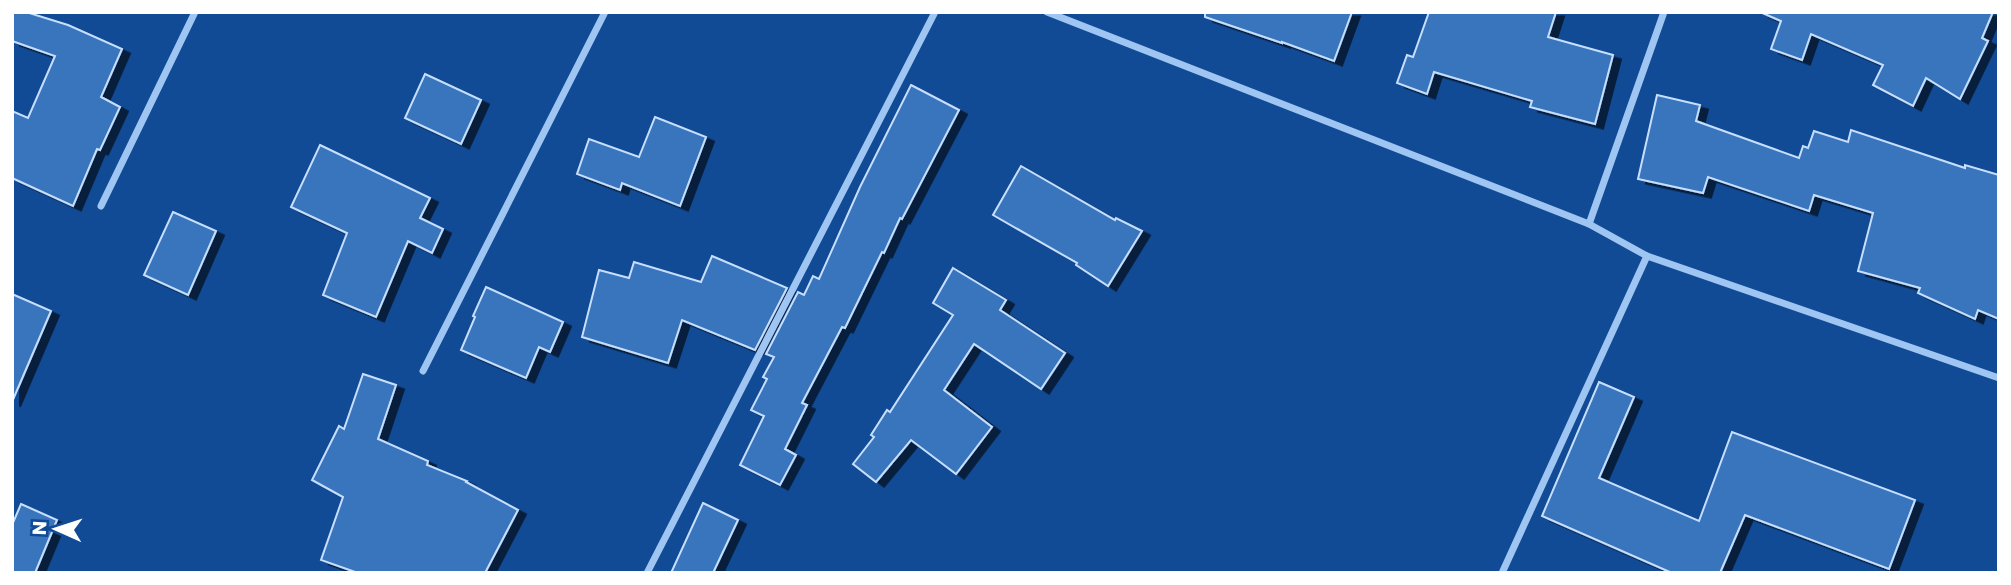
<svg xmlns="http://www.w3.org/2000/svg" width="2011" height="585" viewBox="0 0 2011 585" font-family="Poppins,sans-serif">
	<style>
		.building { fill: #3974bd; stroke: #c7dffe; stroke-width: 2; filter: url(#shadow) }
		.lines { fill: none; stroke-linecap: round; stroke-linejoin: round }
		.minor { stroke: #9fc5f3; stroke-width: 7 }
	</style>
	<defs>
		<filter id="shadow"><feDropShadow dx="8" dy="4.5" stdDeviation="0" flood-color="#0009"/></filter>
	</defs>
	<rect width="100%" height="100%" fill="#114a95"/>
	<g class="building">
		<path d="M12 12H26L68 25 122 49 101 97 120 107 100 150 97 149 73 206 12 178V111L28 118 55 56 12 41Z"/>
		<path d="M1205 12H1352L1334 61 1282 42V43L1205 17Z"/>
		<path d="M1429 12H1556L1548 37 1613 55 1595 124 1530 107 1532 101 1434 72 1427 94 1397 83 1407 55 1413 57Z"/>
		<path d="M1760 12H1993L1982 38 1988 41 1960 99 1926 78 1913 106 1873 85 1883 65 1811 34 1802 60 1771 49 1781 21Z"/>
		<path d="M425 74 481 100 461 144 405 118Z"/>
		<path d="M911 85 959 110 902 219 900 218 884 253 882 252 845 328 842 327 802 403 807 405 785 449 796 455 780 485 740 465 764 416 751 410 767 379 763 377 774 357 766 354 798 292 804 295 813 276 819 279 860 187Z"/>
		<path d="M1657 95 1700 105 1696 121 1799 158 1803 146 1808 148 1814 131 1848 142 1851 130 1965 168V165L1999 175V319L1978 310 1975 319 1918 293 1920 288 1858 271 1873 213 1814 195 1809 211 1708 177 1703 193 1638 179Z"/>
		<path d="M655 117 706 137 680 206 622 183 620 190 577 174 589 139 639 157Z"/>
		<path d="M320 145 430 198 420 218 443 229 432 253 408 241 376 317 323 295 347 233 291 207Z"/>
		<path d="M1021 166 1115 220 1116 218 1142 231 1108 286 1076 265 1077 263 993 215Z"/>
		<path d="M173 212 216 231 188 295 144 275Z"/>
		<path d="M712 256 787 288 755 350 682 320 668 363 582 337 599 270 629 278 634 262 701 282Z"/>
		<path d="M953 268 1006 300 1000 310 1065 353 1041 389 974 344 944 390 992 427 956 474 911 440 876 482 853 464 874 437 871 435 887 410 890 412 953 315 933 303Z"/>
		<path d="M486 287 563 322 550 352 539 347 526 378 461 350 475 317 473 316Z"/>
		<path d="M12 294 51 311 12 402Z"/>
		<path d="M363 374 396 385 378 439 428 461 427 465 467 481 466 482 518 510 485 573H358L321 560 343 497 312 480 339 426 344 429Z"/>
		<path d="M1599 382 1634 397 1599 478 1699 521 1732 432 1915 500 1889 569 1745 515 1720 573H1672L1542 516Z"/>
		<path d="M703 503 738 520 713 573H671Z"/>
		<path d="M21 504 57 520 35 573H12V525Z"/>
	</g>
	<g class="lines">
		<g class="minor">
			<path d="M1047 12 1589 224 1647 256 1999 378"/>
			<path d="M101 206 195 12"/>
			<path d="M1589 224 1664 12"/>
			<path d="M423 371 605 12"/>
			<path d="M647 573 935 12"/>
			<path d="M1502 573 1647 256"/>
		</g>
	</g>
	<rect width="2011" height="585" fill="none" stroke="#ffffff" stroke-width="28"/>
	<g transform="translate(56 529) rotate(273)" stroke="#114a95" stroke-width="5" paint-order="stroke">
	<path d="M0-5L12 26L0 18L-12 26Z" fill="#ffffff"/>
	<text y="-10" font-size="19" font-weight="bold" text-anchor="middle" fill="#ffffff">N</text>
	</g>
</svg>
